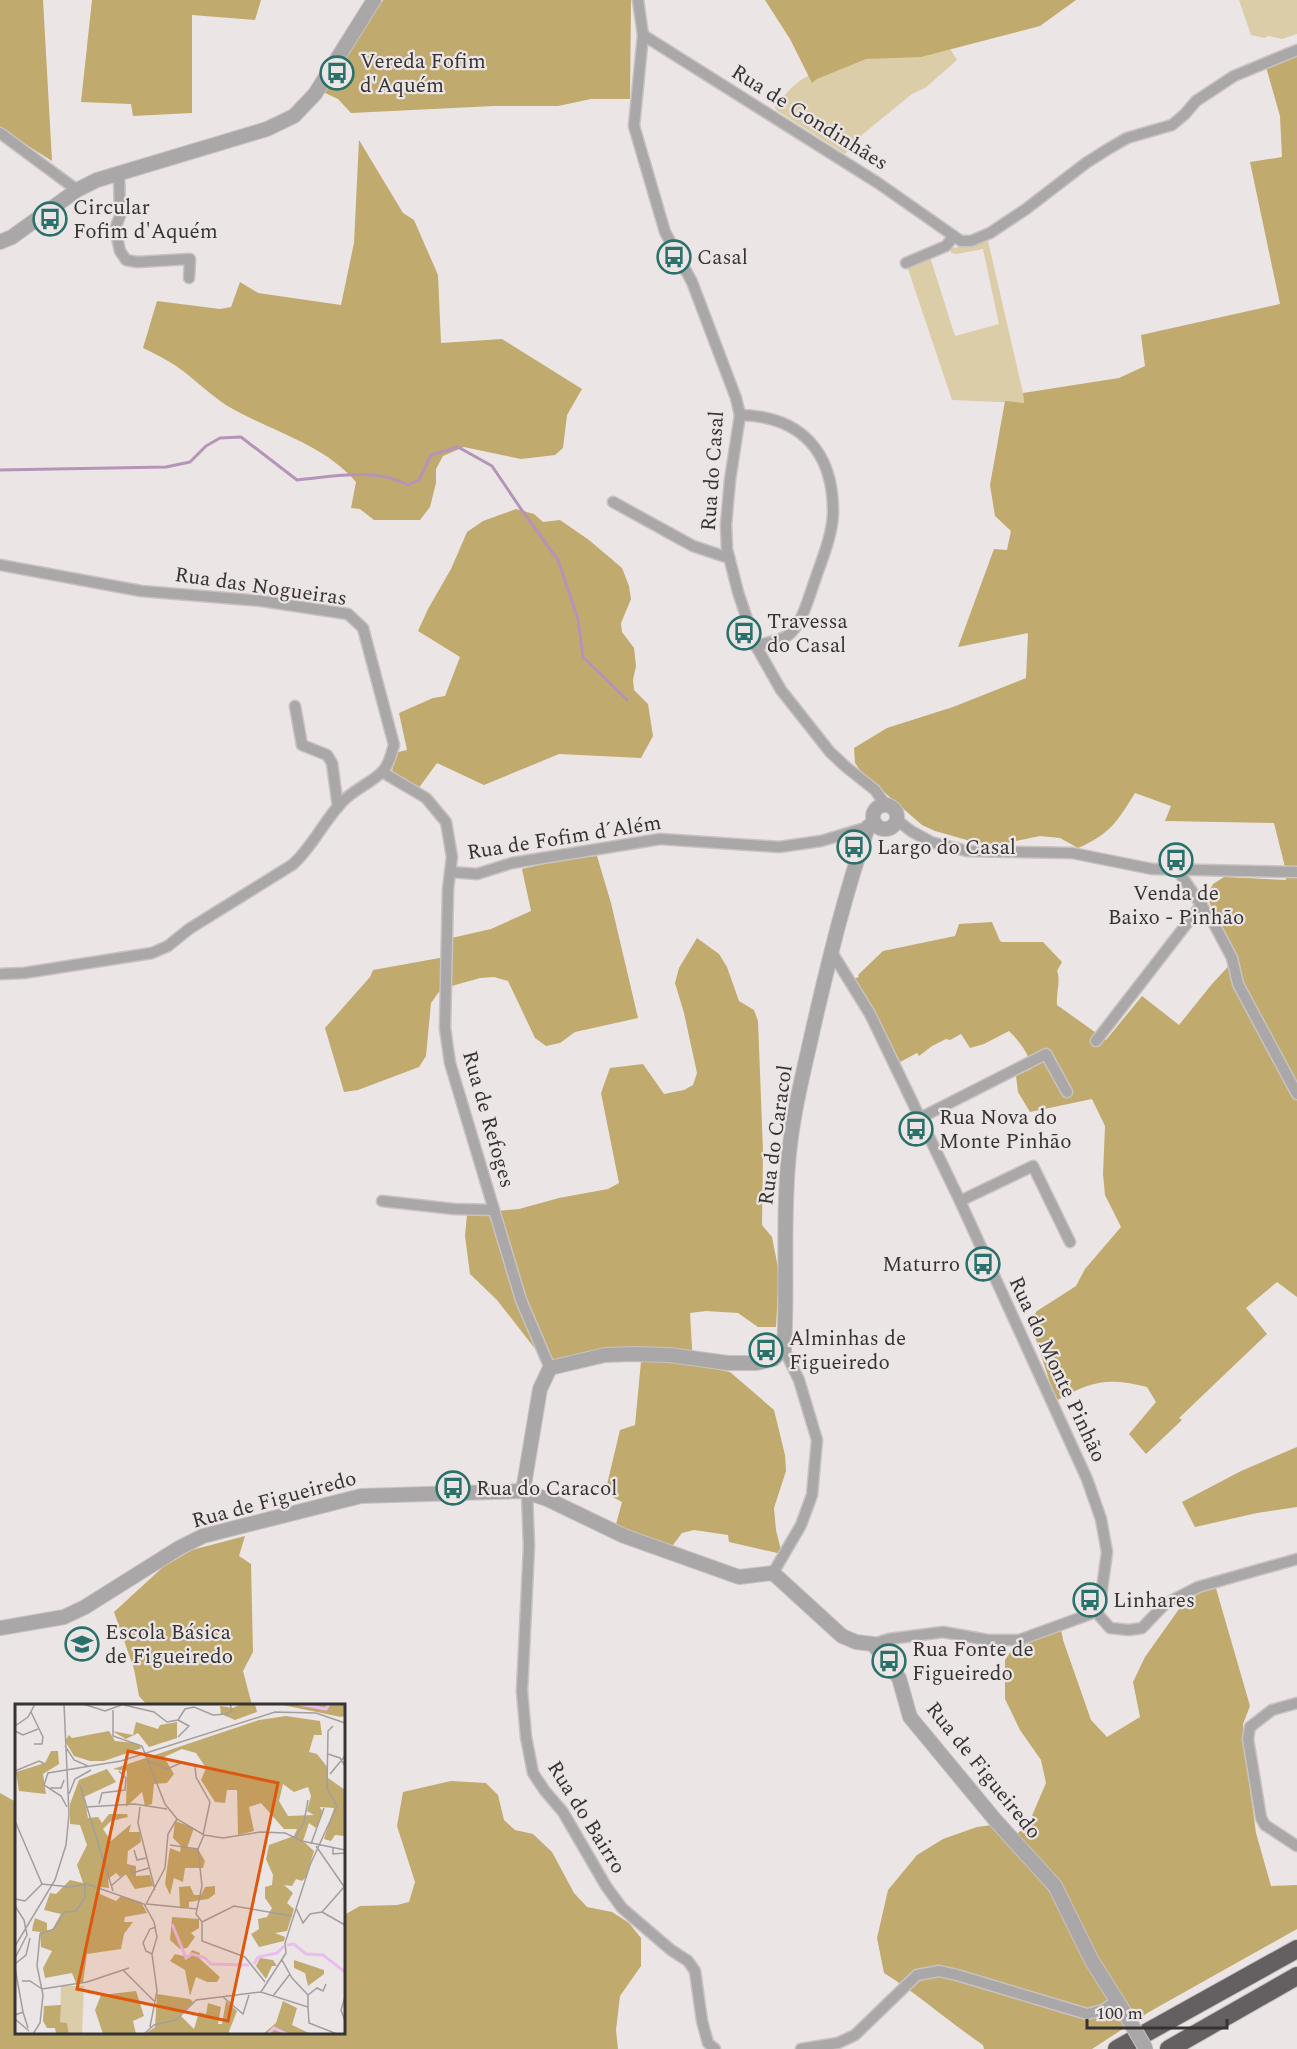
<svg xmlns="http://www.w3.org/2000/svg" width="1297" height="2049" viewBox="0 0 1297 2049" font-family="Spectral,serif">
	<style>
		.green { fill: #dbcda7 }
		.forest { fill: #c0aa6d }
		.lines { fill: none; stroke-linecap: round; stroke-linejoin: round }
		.stream { stroke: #b494b7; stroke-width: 3 }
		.minor-casing { stroke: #c8c2c1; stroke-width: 13 }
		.tertiary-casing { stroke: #c8c2c1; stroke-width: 16 }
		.motorway-casing { stroke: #c8c2c1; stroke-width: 20 }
		.minor { stroke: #aaa7a8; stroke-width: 10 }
		.tertiary { stroke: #aaa7a8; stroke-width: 14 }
		.motorway { stroke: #645f60; stroke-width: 18 }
		.tertiary-bridge-casing { stroke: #c8c2c1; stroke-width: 16; stroke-linecap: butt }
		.tertiary-bridge { stroke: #aaa7a8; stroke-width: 14 }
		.labels { text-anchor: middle; stroke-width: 4.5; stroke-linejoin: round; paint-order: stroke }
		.poi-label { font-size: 21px; fill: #363433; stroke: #ece5e5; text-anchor: start }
		.street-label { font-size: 21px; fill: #363433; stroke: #ece5e5 }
		.inset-river { fill: none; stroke: #eabdef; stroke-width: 3 }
		.inset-road { fill: none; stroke: #a39e9e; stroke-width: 1.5 }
		.view { fill: #df570e; fill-opacity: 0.15; stroke: #df570e; stroke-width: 3 }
		.inset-edge { fill: none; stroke: #363433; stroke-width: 3 }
	</style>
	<rect width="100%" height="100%" fill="#ece5e5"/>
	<g class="green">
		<path d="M1239 0H1297V34L1282 39 1269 36 1264 38 1251 35Z"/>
		<path d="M947 44 957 60 925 88 912 94 863 134 845 154 776 110 775 107C783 97 791 87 801 80 830 60 910 51 947 44Z"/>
		<path d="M988 241 1023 393 1024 403 952 400 907 266 930 257 955 336 999 324 983 249 957 254 951 253V248L972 246Z"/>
	</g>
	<g class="forest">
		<path d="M0 0H43L52 161 0 128Z"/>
		<path d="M92 0H261L255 20 192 15V113L133 116 131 104 81 102Z"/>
		<path d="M383 0H631L630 99H591L558 106H494L351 113 338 99 323 92Z"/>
		<path d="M765 0H1076L1040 26 921 57 866 59 817 79 812 83 790 39Z"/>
		<path d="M1297 55V1297L1277 1282 1246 1308 1267 1334 1179 1418 1182 1420 1146 1454 1129 1434 1156 1402 1147 1387C1107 1377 1091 1381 1056 1401L1030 1321 1037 1311 1076 1286 1085 1269 1121 1227 1105 1195 1103 1174 1105 1126 1092 1099 1030 1112 1018 1092 1016 1076 1031 1069C1030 1054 1020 1042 1009 1031L984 1044 970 1048 961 1034 950 1040 946 1039 932 1046 919 1056 917 1053 900 1062 894 1050 888 1052 850 980 859 977 858 975 883 951 955 936 959 924 992 922 1000 941 1002 942H1043L1062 962 1057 971C1061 980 1056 993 1057 1005L1106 1040 1142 996 1179 1025 1212 984 1238 956 1210 904 1208 894 1213 884 1224 877 1286 880 1284 863 1274 823 1165 821 1171 806 1135 793C1117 822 1110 834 1078 848L1060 838 1040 836 997 845 974 842 935 831 922 825 862 773 855 763 854 748 887 728 953 707 1026 678 1028 633 958 647 994 549 1007 550 1011 531 995 516 990 485 1005 401 1024 403 1023 393 1119 378 1145 366 1141 335 1280 304 1250 162 1282 157 1280 116 1266 67Z"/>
		<path d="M359 140 403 213 414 220 438 275 441 343 502 339 582 389 567 415 563 448 555 455 521 459 464 447 443 456 436 469V483L430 507 420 520H374L360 509 351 508 356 482C323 443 269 431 226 405 206 392 189 373 168 361 160 356 151 352 143 348L157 301 220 309 231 307 240 282 258 293 341 305 354 243Z"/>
		<path d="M516 509 534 514 543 522 560 520 589 540 622 568 629 586 631 599 621 623 622 632 634 648 636 666 633 680 634 690 648 704 653 736 641 758 559 754 484 785 437 763 418 789 392 775 394 753 407 750 399 713 433 698 445 696 460 657 418 631 428 609 451 569 467 532 483 521Z"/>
		<path d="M597 856 611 903 638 1018 575 1032 560 1043 546 1046 535 1038 508 981 494 977 480 978 441 989 431 1003 426 1056 419 1067 358 1090 344 1092 325 1028 370 977 373 970 445 957 447 939 491 929 531 911 522 869 565 859Z"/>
		<path d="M697 938 719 954 727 967 739 1001 754 1010 758 1021 763 1151 762 1225 772 1237 779 1273 776 1327H758L738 1313 706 1311 690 1313 693 1364 730 1372 774 1410 785 1455 786 1471 774 1508 776 1530 782 1554 729 1542 728 1535 694 1530 682 1533 670 1549 615 1528 622 1502 605 1493 620 1430 635 1425 642 1351 550 1368 497 1300 470 1274 465 1236 467 1214 519 1209 559 1198 608 1189 619 1183 601 1093 610 1068 643 1064 664 1094 684 1090 693 1085 697 1073 684 1013 675 983 679 968Z"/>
		<path d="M1297 1447V1507L1257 1513 1195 1527 1182 1502 1241 1471Z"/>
		<path d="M245 1536 239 1556 251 1564 253 1652 243 1671 252 1705H147L139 1696 134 1669 114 1612 163 1567 192 1550Z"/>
		<path d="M1215 1585 1250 1706 1243 1724 1244 1744 1256 1833 1271 1886 1297 1885V1929L1149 2012 1092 2049H984L983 2045C949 2022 919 1995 884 1973L877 1938 888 1890 917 1855 943 1839 977 1827 992 1825 1018 1833 1028 1825 1046 1783 1041 1760 1020 1730 1005 1699V1660L1015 1645 1060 1624 1063 1640 1091 1720 1107 1737 1140 1717 1133 1682 1145 1657 1184 1602Z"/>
		<path d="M451 1781 486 1783 498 1795 504 1820 515 1830 533 1834 552 1852 574 1893 587 1907 612 1912 629 1923 641 1938V1966L620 1996 616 2030 618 2049H0V1793L16 1802V2032H344V1915L360 1906 397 1905 409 1902 415 1882 397 1826 403 1792Z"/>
	</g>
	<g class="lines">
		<path class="stream" d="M0 470 166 467 190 462 206 446 220 438 241 437 297 480C332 477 374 467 408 485L419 480 431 455 458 447 492 466 521 509 558 560 578 619 583 657 627 700"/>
		<g class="minor-casing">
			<g id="minor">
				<path d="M638 0 643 35 634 126 665 232 692 282 736 398 740 415 730 480 726 525 727 549 738 592 756 646 781 690 830 752 846 767 875 790 885 804"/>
				<path d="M643 35 878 183 961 241H971L990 233 1026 209 1086 163 1108 149 1127 138 1172 125 1185 114 1196 101 1234 76 1297 50"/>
				<path d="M0 133 77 190"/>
				<path d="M119 172 120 216 115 229 120 251 126 260 137 262 190 259 189 278"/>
				<path d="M906 263 946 246 953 237"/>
				<path d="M740 415C801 416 834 452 833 514 832 536 822 559 815 580 809 596 802 626 787 636 778 641 766 643 756 646"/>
				<path d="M613 502 693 546 729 558"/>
				<path d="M0 565 141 591 262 601 348 614 363 628 394 745C391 754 390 763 383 771 373 782 353 790 342 802 323 822 312 848 292 865L189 929 168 946 152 953 24 973 0 974"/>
				<path d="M295 706 302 745 327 755 332 763 338 807"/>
				<path d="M382 772 426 798 446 822 452 857 448 889 445 1028 450 1063 521 1300 550 1368"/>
				<path d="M897 820 911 831 931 842 967 851 1072 853 1152 869 1297 872"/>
				<path d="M1177 869 1214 924 1232 958 1238 984 1297 1094"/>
				<path d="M450 872 477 874 512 863 660 839 779 847 821 841 868 827"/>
				<path d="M831 951 870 1014 960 1201 1087 1479 1101 1519 1107 1552 1100 1604 1096 1612"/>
				<path d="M1096 1041 1202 904"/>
				<path d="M920 1118 1046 1054 1067 1092"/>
				<path d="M382 1201 454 1209 494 1210"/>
				<path d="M960 1201 1033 1166 1070 1242"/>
				<path d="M527 1492 529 1547 522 1691 526 1737 533 1773 545 1791 563 1812 606 1886 622 1908 671 1950 688 1961 695 1971 702 2021 708 2043 715 2049"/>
				<path d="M773 1573 801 1525 812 1495 817 1440 799 1380 784 1349"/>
				<path d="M1096 1612 1110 1628 1129 1630 1142 1628 1165 1604 1198 1587 1297 1559"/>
				<path d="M873 1644 889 1639 943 1632 988 1640H1019L1096 1612"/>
				<path d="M1297 1703 1272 1710 1250 1727 1248 1739 1261 1818 1265 1825 1297 1846"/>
				<path d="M801 2049 838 2043 855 2035 917 1975 939 1971 957 1975 1087 2014 1103 2010 1117 2001"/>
			</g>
		</g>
		<g class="tertiary-casing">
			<g id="tertiary">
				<path d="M0 242 12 237 77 190 97 180 267 129 294 116 315 94 374 0"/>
				<circle cx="885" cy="817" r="12"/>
				<path d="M523 1491 540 1389 550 1368 605 1355 634 1354 669 1355 728 1363H757L773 1359 784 1349C788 1284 782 1219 789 1154 793 1112 804 1070 813 1029 829 960 845 893 868 827L874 822"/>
				<path d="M0 1628 64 1617 85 1607 179 1548 203 1536 361 1496 523 1491 547 1499 624 1536 739 1577 773 1573 842 1636 856 1642 873 1644 899 1678 910 1717 996 1821 1055 1886 1092 1961 1126 2015"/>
			</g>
		</g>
		<g class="motorway-casing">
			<g id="motorway">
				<path d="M1117 2049 1297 1949"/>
				<path d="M1169 2049 1297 1976"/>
			</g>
		</g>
		<use href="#minor" class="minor"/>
		<use href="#tertiary" class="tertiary"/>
		<use href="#motorway" class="motorway"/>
		<g class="tertiary-bridge-casing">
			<path id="tertiary-bridge" d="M1126 2015 1146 2049"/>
		</g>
		<use href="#tertiary-bridge" class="tertiary-bridge"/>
	</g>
	<defs>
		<g id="bus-ring" transform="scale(1.725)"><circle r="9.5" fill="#ece5e5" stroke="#29716a" stroke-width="1.5"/><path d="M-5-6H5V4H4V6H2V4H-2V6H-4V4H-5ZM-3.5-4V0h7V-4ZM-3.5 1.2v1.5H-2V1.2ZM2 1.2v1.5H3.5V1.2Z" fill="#29716a"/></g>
		<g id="school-ring" transform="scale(1.725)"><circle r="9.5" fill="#ece5e5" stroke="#29716a" stroke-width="1.5"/><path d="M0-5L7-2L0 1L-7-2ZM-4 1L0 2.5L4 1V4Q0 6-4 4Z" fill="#29716a"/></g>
	</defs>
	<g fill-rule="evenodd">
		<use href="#bus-ring" x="337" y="73"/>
		<use href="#bus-ring" x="50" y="219"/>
		<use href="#bus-ring" x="674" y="257"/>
		<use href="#bus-ring" x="744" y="633"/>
		<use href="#bus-ring" x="854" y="847"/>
		<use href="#bus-ring" x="1176" y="860"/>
		<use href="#bus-ring" x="916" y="1129"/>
		<use href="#bus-ring" x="983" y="1264"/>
		<use href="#bus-ring" x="766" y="1350"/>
		<use href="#bus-ring" x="453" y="1488"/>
		<use href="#bus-ring" x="1090" y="1600"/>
		<use href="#school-ring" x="82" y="1644"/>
		<use href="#bus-ring" x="889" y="1661"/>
	</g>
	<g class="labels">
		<g class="poi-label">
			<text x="360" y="68">Vereda Fofim<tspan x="360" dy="24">d'Aquém</tspan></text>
			<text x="73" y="214">Circular<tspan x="73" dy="24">Fofim d'Aquém</tspan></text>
			<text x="697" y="264">Casal</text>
			<text x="767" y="628">Travessa<tspan x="767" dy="24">do Casal</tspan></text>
			<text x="877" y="854">Largo do Casal</text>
			<text x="1176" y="900" text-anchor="middle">Venda de<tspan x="1176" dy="24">Baixo - Pinhão</tspan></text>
			<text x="939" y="1124">Rua Nova do<tspan x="939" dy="24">Monte Pinhão</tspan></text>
			<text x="960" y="1271" text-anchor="end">Maturro</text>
			<text x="789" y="1345">Alminhas de<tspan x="789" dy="24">Figueiredo</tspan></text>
			<text x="476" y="1495">Rua do Caracol</text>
			<text x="1113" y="1607">Linhares</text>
			<text x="105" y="1639">Escola Básica<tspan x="105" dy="24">de Figueiredo</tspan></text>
			<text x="912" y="1656">Rua Fonte de<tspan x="912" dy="24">Figueiredo</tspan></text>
		</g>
		<g class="street-label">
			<text transform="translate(810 117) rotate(32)" y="7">Rua de Gondinhães</text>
			<text transform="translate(712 471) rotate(-86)" y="7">Rua do Casal</text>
			<text transform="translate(261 586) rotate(8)" y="7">Rua das Nogueiras</text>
			<text transform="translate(564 837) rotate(-9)" y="7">Rua de Fofim d´Além</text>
			<text transform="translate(489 1119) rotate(74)" y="7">Rua de Refoges</text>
			<text transform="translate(775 1135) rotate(-82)" y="7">Rua do Caracol</text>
			<text transform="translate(1058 1369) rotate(65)" y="7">Rua do Monte Pinhão</text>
			<text transform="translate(274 1499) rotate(-15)" y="7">Rua de Figueiredo</text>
			<text transform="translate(984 1770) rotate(51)" y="7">Rua de Figueiredo</text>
			<text transform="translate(587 1817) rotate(58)" y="7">Rua do Bairro</text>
		</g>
	</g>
	<g transform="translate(15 1704)">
		<rect width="330" height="330" fill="#ece5e5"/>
		<path d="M46 282H69L67 330H54L52 319 45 318Z" fill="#dbcda7"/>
		<path d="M226 0H240L242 8 220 16 206 10 205 2 218 4ZM263 0H330V12L326 13ZM271 12 305 17 307 31H299L294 48 302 50 313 64V74L330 86V132L320 131 316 137 309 135 319 104 305 103 308 109 301 124 294 119 288 137 299 147 291 173 287 177 281 175 277 182 269 181 278 189 272 199 279 205 272 227 260 229 270 233 269 237 244 243 236 230 244 225 243 215 252 213 257 204 250 194V183L257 181 258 171 251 155 254 141 279 132 282 125H269L246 99 234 103 239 127 223 131 222 86H212L210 99 200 98 186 76 191 64 181 49 167 45 149 53 159 70 152 79 139 80 137 100 130 102 127 88 111 103 112 67 98 65 244 16ZM268 80 279 88 293 83 296 92 292 107 299 111 273 112 264 97ZM121 18 143 25 145 21 162 18V34L134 43 123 29 111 35 97 27 118 31ZM94 27 100 37 121 39 127 44 89 57H75L59 52 50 37 54 31 57 34ZM36 47H43L44 60 28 70 31 90 4 87 1 68 30 59ZM92 65 101 78 69 93 73 114 83 113 87 119 94 110H112L113 113 96 117 88 125 96 137 116 120 114 128H125L126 138 113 147 112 160 121 162V172L135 171 138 182 120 185 110 169 105 173 101 169 93 175 94 184 85 183V190L101 197 106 192 126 198 132 209 110 213 109 218H118L109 230 106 245 72 250 68 278 61 279 57 269 30 274 28 264 37 247 26 243 25 228 17 227 18 221 20 214 32 219V226H37L46 210 29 206 35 189 41 190 55 176 68 179 62 161 72 141 65 121 55 120V100L64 76ZM160 117 179 124 172 144 183 145 190 157 188 164H170L168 178 159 174 155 191 150 180 154 150 155 144 165 148 166 142 158 134ZM175 182 179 191H186L190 183 200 182V190L193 195 174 198V203H165L164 183ZM157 213 184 215V224L176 229 180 233 172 244 165 245 155 236ZM177 246 185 249 184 254 205 273 202 278H192L181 273 175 292 170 266 155 257 160 250 173 253ZM245 254 258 256 262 262H257L251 275 241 262ZM279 256 309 266V270L293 282 290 269 279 264ZM121 287 129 312 118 317 121 330H88L80 306 86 291ZM142 290 175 295 178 298 165 311 179 325 184 308 191 310 193 299 206 303 203 320H207L211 297 222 307 213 330H130L140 323ZM268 297 282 304 277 321 296 330H248L261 319ZM46 301 45 318 52 319 54 330H41L40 324H32L28 317 29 302Z" fill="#c0aa6d" fill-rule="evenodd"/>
		<path class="inset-river" d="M284 0 311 5 314 0M157 220 171 254 177 250 190 254 196 260 234 261M272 241 279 240 291 250 308 251 330 268M239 260 243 253 262 249 269 242M253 330 259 324 272 330"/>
		<path class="inset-road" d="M68 0 90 7 109 0M109 1 139 8 152 18 163 16 170 5 179 3 198 11 211 10 217 7 215 0M98 6V32L127 42 150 100 162 115 189 131 208 134 245 128 270 129 287 137 330 146M16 8 28 33 27 40H19M163 16 174 22 163 33M0 22 13 13 20 0M0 27 8 31 23 25M50 42 59 56 73 62M313 50 325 54 330 62M133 57 152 65 166 59 180 62 181 73 195 98 188 131M0 67 24 57 30 60M315 70 330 52M65 81 98 187M35 84H46L49 76M54 90 60 75 76 66M84 100 87 89 110 86 111 74 104 67M52 103 46 92 29 81 33 69 106 57 260 8 301 9 330 19M71 103 120 100 152 105M125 103 123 119 140 186M0 117 27 180M280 134 289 118 293 96M296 140 309 104M155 141 183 145 189 131M301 142 330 184M318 144V150L330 149M183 145 187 182 181 210 187 218M119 146 122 156 131 154M116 164 117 169 134 164M27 180 55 183 72 180 129 200 139 218 142 233 137 250 142 287 135 323M96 182 111 169M0 195 10 197 27 180M132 200 182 205M0 202 9 216 12 231 0 254M130 202 150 164 153 130 162 115M281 204 288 219 295 210 307 208M307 208 330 182M307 208 330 221M187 218V237L230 253 250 278M187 218 219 202 277 212M0 242 40 176 51 141 54 110 49 0M137 250 131 247 128 239 135 225 141 223M267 256 277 274 293 291V303M0 260 11 251 15 234M0 264 8 308M108 266 139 297M7 277H15L27 285M27 285 72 278 114 264M246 288 271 249 270 239 295 161 322 102 312 84 313 27 318 22M293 291 302 284 308 287 311 280M258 292 275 270M208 293 228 310 234 291M330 293 326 306 330 317M0 311 8 308 13 324M0 315 14 327M18 330 25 319 28 291 22 262 25 230 39 225 49 208 61 207 70 194V181M129 330 139 321 161 316 181 296 246 288 293 303 294 319 322 330"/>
		<path class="view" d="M113 47 263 79 213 317 62 285Z"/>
		<rect width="330" height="330" class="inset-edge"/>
	</g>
	<path d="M1087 2019v9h140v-9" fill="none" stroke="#363433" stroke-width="3"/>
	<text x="1096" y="2019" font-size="18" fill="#363433" stroke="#ece5e5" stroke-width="4.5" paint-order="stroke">100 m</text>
</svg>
